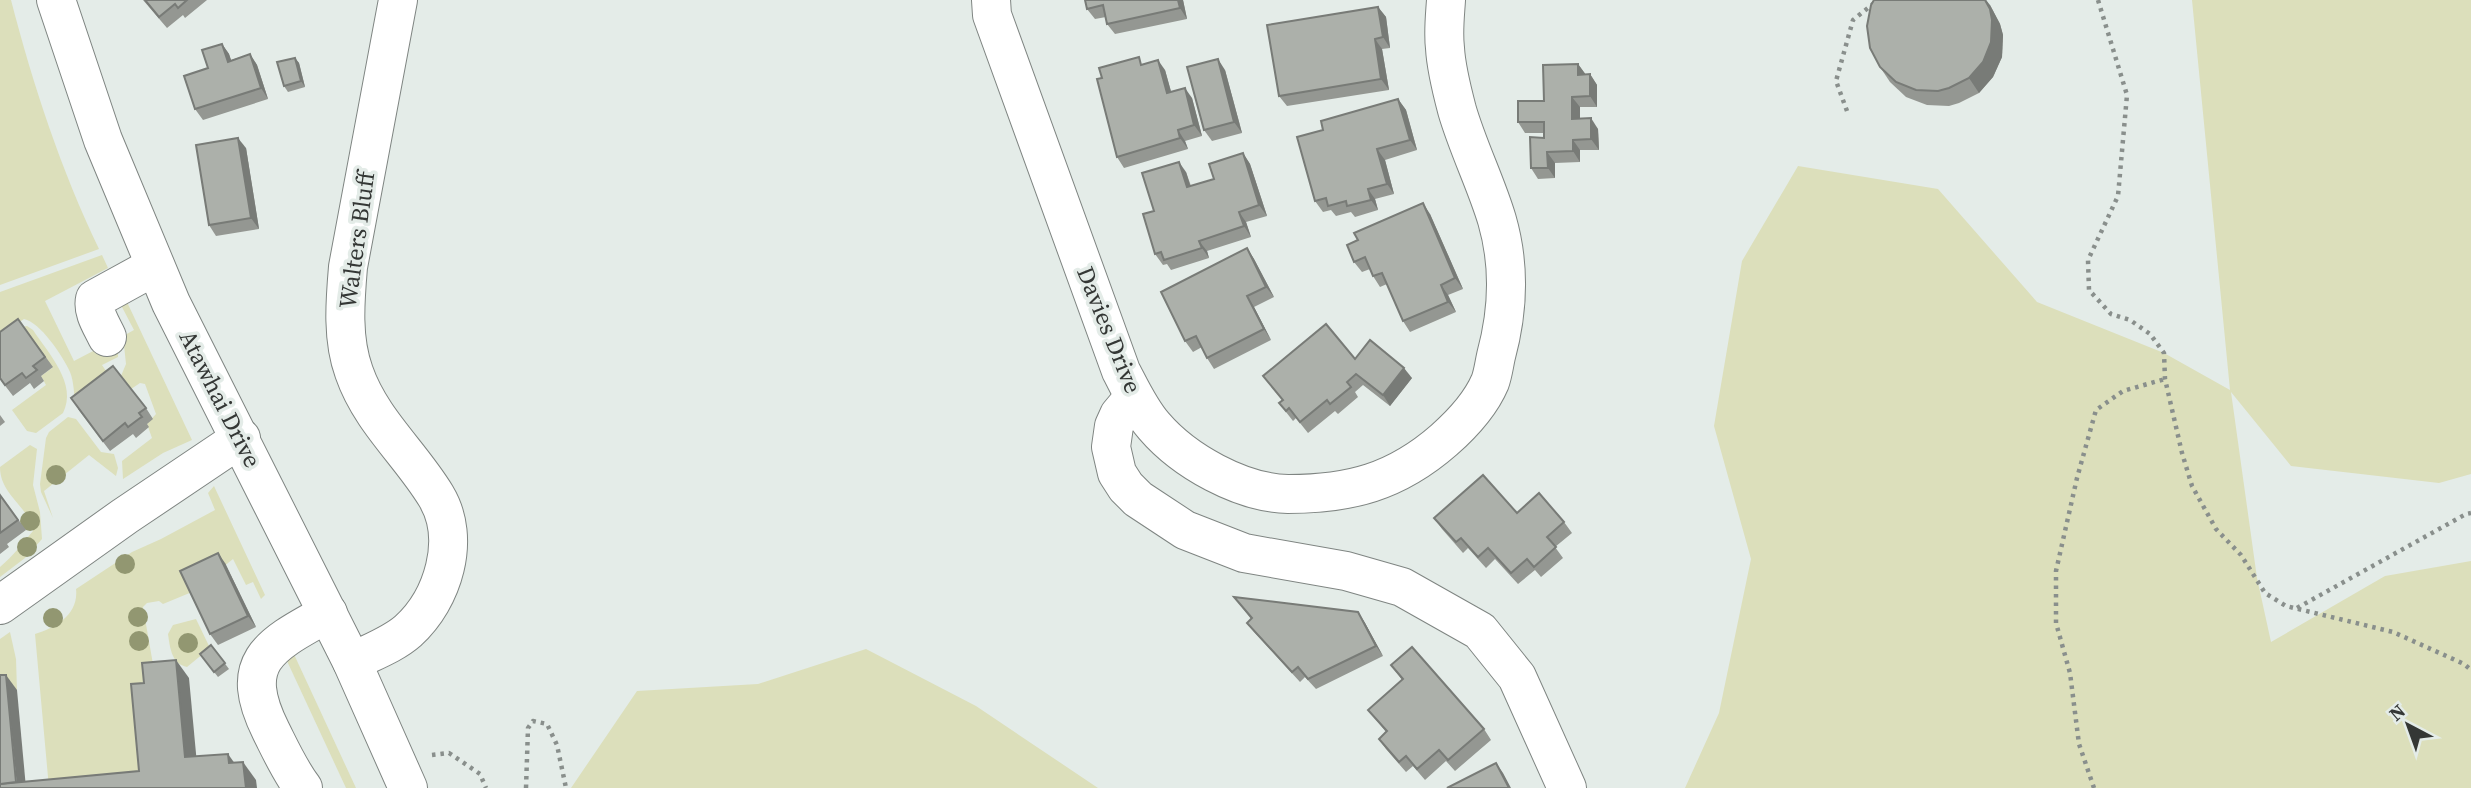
<svg xmlns="http://www.w3.org/2000/svg" width="2471" height="788" viewBox="0 0 2471 788" font-family="'Source Serif 4',serif">
	<style>
		.green { fill: #dcdfbb }
		.lines { fill: none; stroke-linecap: round; stroke-linejoin: round }
		.minor-casing { stroke: #7f8582; stroke-width: 40 }
		.path { stroke: #898f8c; stroke-width: 4.5; stroke-dasharray: 3.5 5; stroke-linecap: butt }
		.minor { stroke: #fff; stroke-width: 38 }
		.tree { fill: #929771 }
		.wall { fill: #949792 }
		.shaded-wall { fill: #787b77 }
		.building { fill: #acb0aa; stroke: #787b77; stroke-width: 2 }
		.labels { text-anchor: middle; stroke-width: 7; stroke-linejoin: round; paint-order: stroke }
		.street-label { font-size: 24px; fill: #343735; stroke: #e4ece8 }
	</style>
	<rect width="100%" height="100%" fill="#e4ece8"/>
	<g class="green">
		<path d="M0 0H11C33 85 61 170 99 249L0 285Z"/>
		<path d="M2192 0H2471V474L2439 483 2291 466 2231 392 2257 578 2271 642 2385 576 2471 561V788H1685L1719 713 1751 559 1714 426 1742 261 1798 166 1938 189 2037 302 2164 353 2230 390Z"/>
		<path d="M102 255 108 268 45 301 74 361 118 338V357L102 365 110 377 75 404C74 394 74 382 70 372 63 356 40 322 24 319L0 335V292Z"/>
		<path d="M126 300 192 440 163 453 123 479 122 461 152 438 147 424 156 414 145 384 140 383 131 389 121 376 126 364 123 336 134 330 122 307V303Z"/>
		<path d="M27 326 33 330C48 353 78 384 63 413L36 433 27 431 12 410 46 385 41 376 52 368 22 327Z"/>
		<path d="M68 417 76 419 101 452 114 454 118 468 116 476 89 455 44 491 53 518 41 492 40 484 46 438 49 432Z"/>
		<path d="M30 445 37 449 33 485 40 512 42 539 25 558 0 577V567C13 556 23 543 33 531 28 505 0 495 0 467Z"/>
		<path d="M214 486 265 595 261 599 253 582 246 585 233 559 192 592 163 604 159 601 147 603 143 607 154 670 151 788H49L35 634C56 628 79 614 76 589L132 552 161 539 215 510 208 493Z"/>
		<path d="M196 619 210 648 187 667C172 664 170 649 168 634L173 625Z"/>
		<path d="M10 632 16 659 17 690 0 691V639Z"/>
		<path d="M866 649 976 706 1098 788H571L637 691 758 684Z"/>
		<path d="M292 650 356 788H346L287 661Z"/>
	</g>
	<g class="lines">
		<g class="minor-casing">
			<g id="minor">
				<path d="M56 0 103 140 171 303 352 662 408 788"/>
				<path d="M991 0 992 15 1121 371C1131 390 1140 410 1154 426 1184 461 1241 493 1288 494 1350 494 1396 482 1444 440 1461 425 1481 403 1490 382 1493 374 1494 365 1496 356 1508 312 1510 265 1497 220 1486 183 1468 148 1457 110 1452 91 1446 68 1445 48 1443 32 1445 16 1446 0"/>
				<path d="M107 337C102 326 92 312 95 299L155 266"/>
				<path d="M1134 397 1119 415 1114 426 1111 447 1117 473 1126 487 1138 499 1185 530 1244 553 1346 571 1402 587 1480 631 1517 677 1567 788"/>
				<path d="M0 605 125 516 241 438"/>
				<path d="M352 662C371 652 392 645 408 631 443 599 462 539 436 496 410 453 371 421 354 372 342 339 345 302 348 267L398 0"/>
				<path d="M303 788C290 771 281 751 271 731 236 661 270 645 328 613"/>
			</g>
		</g>
		<g class="path">
			<path d="M2098 0 2127 95 2118 196 2088 260 2089 290 2111 314 2130 320 2150 334 2164 353 2165 379 2182 453 2192 486 2216 529 2241 555 2265 593 2286 606 2393 632 2464 664 2471 670"/>
			<path d="M1847 111 1836 81 1853 20 1878 0"/>
			<path d="M2297 608 2466 514 2471 513"/>
			<path d="M432 755 449 753 480 774 486 788"/>
			<path d="M526 788 528 728 533 721 547 724 557 745 566 788"/>
			<path d="M2094 788 2079 744 2070 673 2056 623V571L2077 478 2096 410 2123 391 2165 379"/>
		</g>
		<use href="#minor" class="minor"/>
	</g>
	<g class="tree">
		<circle cx="56" cy="475" r="10"/>
		<circle cx="30" cy="521" r="10"/>
		<circle cx="27" cy="547" r="10"/>
		<circle cx="125" cy="564" r="10"/>
		<circle cx="138" cy="617" r="10"/>
		<circle cx="53" cy="618" r="10"/>
		<circle cx="139" cy="641" r="10"/>
		<circle cx="188" cy="643" r="10"/>
	</g>
	<g class="wall">
		<path d="M143 0H207L185 18 183 15 167 28Z"/>
		<path d="M1085 0H1183L1187 19 1115 34 1107 24 1106 17 1095 19 1087 9Z"/>
		<path d="M1990 5 2000 24 2003 35 2002 57 1993 77 1979 93 1959 103 1949 106 1927 105 1906 97 1890 82 1880 67Z"/>
		<path d="M1378 7 1386 17 1390 48 1382 49 1389 90 1287 106 1279 96Z"/>
		<path d="M222 44 229 54 231 60 250 54 257 65 268 99 203 120 195 109 208 68Z"/>
		<path d="M295 58 299 63 305 87 288 92 284 86Z"/>
		<path d="M1144 64 1165 70 1171 91 1192 98 1202 136 1185 141 1188 149 1124 168 1117 157Z"/>
		<path d="M1578 64 1586 75 1590 74 1597 85V107H1580V119L1598 129 1599 150H1580V162L1555 163V178L1538 179 1531 168 1544 138V133H1525L1518 122 1544 101Z"/>
		<path d="M1225 70 1242 133 1212 141 1204 130Z"/>
		<path d="M1398 99 1406 110 1417 150 1385 160 1394 194 1375 199 1378 210 1355 217 1351 212 1336 216 1331 210 1323 212 1315 201 1323 130Z"/>
		<path d="M246 148 259 229 216 236 209 225Z"/>
		<path d="M1243 153 1250 164 1267 216 1246 222 1251 237 1207 251 1209 258 1171 270 1167 264 1163 265 1155 254 1154 211 1186 172 1191 186 1214 179Z"/>
		<path d="M1430 214 1463 289 1448 295 1456 312 1410 332 1403 321 1387 284 1380 287 1373 276 1370 269 1362 272 1354 262Z"/>
		<path d="M1247 248 1254 259 1274 297 1254 307 1271 340 1214 369 1207 358 1202 347 1193 352 1185 341Z"/>
		<path d="M18 319 53 367 41 376 44 381 34 389 30 383 13 396 0 379Z"/>
		<path d="M1355 359 1412 378 1390 406 1363 385 1355 392 1358 397 1338 414 1335 411 1308 433 1296 418 1293 421 1279 403 1282 400 1263 376Z"/>
		<path d="M146 408 153 419 147 424 149 427 136 438 133 434 110 451 78 409Z"/>
		<path d="M0 415 5 422 0 426Z"/>
		<path d="M0 495 26 530 7 544 9 547 0 554Z"/>
		<path d="M1517 513 1564 522 1572 533 1555 547 1563 558 1541 577 1535 570 1518 584 1495 559 1486 568 1468 548 1463 553 1442 529 1434 518Z"/>
		<path d="M225 563 256 627 218 645 210 634Z"/>
		<path d="M1234 597 1358 612 1365 623 1383 656 1316 689 1305 677 1300 682 1255 633 1247 623 1251 619Z"/>
		<path d="M211 645 229 669 218 677 200 654Z"/>
		<path d="M1391 665 1484 729 1491 740 1455 771 1446 761 1425 780 1413 766 1406 772 1386 749 1379 739 1386 732 1368 710 1402 680Z"/>
	</g>
	<g class="shaded-wall">
		<path d="M1178 0H1183L1187 19 1180 8Z"/>
		<path d="M1985 0H1986L1990 5 2000 24 2003 35 2002 57 1993 77 1979 93 1969 78Z"/>
		<path d="M1378 7 1386 17 1390 48 1383 37Z"/>
		<path d="M1375 39 1382 49 1389 90 1381 79Z"/>
		<path d="M222 44 229 54 235 72 228 62Z"/>
		<path d="M250 54 257 65 268 99 261 88Z"/>
		<path d="M295 58 299 63 305 87 301 81Z"/>
		<path d="M1218 59 1225 70 1242 133 1234 122Z"/>
		<path d="M1158 60 1165 70 1174 103 1167 93Z"/>
		<path d="M1578 64 1586 75H1578Z"/>
		<path d="M1590 74 1597 85V107L1590 96Z"/>
		<path d="M1185 88 1192 98 1202 136 1194 125Z"/>
		<path d="M1572 97 1580 107V129L1572 119Z"/>
		<path d="M1398 99 1406 110 1417 150 1410 140Z"/>
		<path d="M1591 118 1598 129 1599 150 1591 139Z"/>
		<path d="M1178 130 1185 141 1188 149 1180 138Z"/>
		<path d="M238 138 246 148 259 229 251 218Z"/>
		<path d="M1573 140 1580 150V162L1573 151Z"/>
		<path d="M1377 149 1385 160 1394 194 1387 184Z"/>
		<path d="M1547 152 1555 163V178L1548 168Z"/>
		<path d="M1243 153 1250 164 1267 216 1259 205Z"/>
		<path d="M1179 162 1186 172 1194 198 1187 187Z"/>
		<path d="M1368 189 1375 199 1378 210 1371 200Z"/>
		<path d="M1423 203 1430 214 1463 289 1455 278Z"/>
		<path d="M1239 212 1246 222 1251 237 1244 226Z"/>
		<path d="M1199 241 1207 251 1209 258 1202 248Z"/>
		<path d="M1247 248 1254 259 1274 297 1266 287Z"/>
		<path d="M1441 285 1448 295 1456 312 1448 302Z"/>
		<path d="M1247 296 1254 307 1271 340 1264 329Z"/>
		<path d="M1404 368 1412 378 1390 406 1383 395Z"/>
		<path d="M218 553 225 563 256 627 248 616Z"/>
		<path d="M1358 612 1365 623 1383 656 1376 646Z"/>
		<path d="M176 660 189 678 198 775 185 757Z"/>
		<path d="M6 675 17 690 26 788 17 786Z"/>
		<path d="M228 754 241 772 229 763Z"/>
		<path d="M243 762 256 780 257 788H246Z"/>
		<path d="M1496 763 1503 773 1511 788H1509Z"/>
	</g>
	<g class="building">
		<path d="M145 0H187L178 8 175 4 159 17Z"/>
		<path d="M1085 0H1178L1180 8 1107 24 1103 5 1087 9Z"/>
		<path d="M1874 0H1985L1990 9 1992 20 1991 42 1983 62 1969 78 1949 88 1938 91 1916 90 1896 82 1880 67 1870 48 1867 26 1871 5Z"/>
		<path d="M1378 7 1383 37 1375 39 1381 79 1279 96 1267 25Z"/>
		<path d="M222 44 228 62 250 54 261 88 195 109 184 76 208 68 202 50Z"/>
		<path d="M1139 57 1141 65 1158 60 1167 93 1185 88 1194 125 1178 130 1180 138 1117 157 1097 79 1102 78 1099 68Z"/>
		<path d="M295 58 301 81 284 86 277 62Z"/>
		<path d="M1218 59 1234 122 1204 130 1187 67Z"/>
		<path d="M1578 64V75L1590 74V96L1572 97V119L1591 118V139L1573 140V151L1547 152 1548 168H1531L1530 137 1544 138V122H1518V101H1544L1543 65Z"/>
		<path d="M1398 99 1410 140 1377 149 1387 184 1368 189 1371 200 1347 206 1346 201 1328 206 1326 198 1315 201 1297 137 1323 130 1321 121Z"/>
		<path d="M238 138 251 218 209 225 196 145Z"/>
		<path d="M1243 153 1259 205 1239 212 1244 226 1199 241 1202 248 1164 260 1161 252 1155 254 1143 214 1154 211 1142 173 1179 162 1187 187 1214 179 1209 164Z"/>
		<path d="M1423 203 1455 278 1441 285 1448 302 1403 321 1382 273 1373 276 1365 257 1354 262 1347 245 1358 240 1354 233Z"/>
		<path d="M1247 248 1266 287 1247 296 1264 329 1207 358 1196 336 1185 341 1161 292Z"/>
		<path d="M18 319 45 357 33 366 37 370 26 378 22 373 5 385 0 378V332Z"/>
		<path d="M1326 324 1355 359 1370 340 1404 368 1383 395 1356 374 1347 382 1351 387 1330 404 1327 400 1300 422 1289 408 1286 411 1279 403 1283 400 1263 376Z"/>
		<path d="M113 366 146 408 139 413 142 417 140 418 128 427 125 423 103 441 71 398Z"/>
		<path d="M1483 475 1517 513 1539 493 1564 522 1547 537 1556 547 1534 567 1527 559 1511 573 1488 548 1478 557 1461 538 1456 542 1434 518Z"/>
		<path d="M0 495 18 520 0 533Z"/>
		<path d="M218 553 248 616 210 634 180 571Z"/>
		<path d="M1234 597 1358 612 1376 646 1308 679 1298 667 1292 672 1247 623 1252 618Z"/>
		<path d="M211 645 225 663 214 672 200 654Z"/>
		<path d="M1412 647 1484 729 1448 760 1439 750 1417 769 1406 756 1399 762 1379 739 1387 731 1368 710 1403 679 1391 665Z"/>
		<path d="M176 660 185 757 228 754 229 763 243 762 246 788H0V784L139 771 131 684 144 683 142 663Z"/>
		<path d="M0 675H6L16 782 0 784Z"/>
		<path d="M1496 763 1509 788H1447Z"/>
	</g>
	<g class="labels">
		<g class="street-label">
			<text transform="translate(357 240) rotate(-82)" y="8">Walters Bluff</text>
			<text transform="translate(1109 330) rotate(68)" y="8">Davies Drive</text>
			<text transform="translate(220 399) rotate(63)" y="8">Atawhai Drive</text>
		</g>
	</g>
	<g transform="translate(2408 725) rotate(319)" stroke="#e4ece8" stroke-width="5" paint-order="stroke">
	<path d="M0-5L12 26L0 18L-12 26Z" fill="#343735"/>
	<text y="-10" font-size="19" font-weight="bold" text-anchor="middle" fill="#343735">N</text>
	</g>
</svg>
